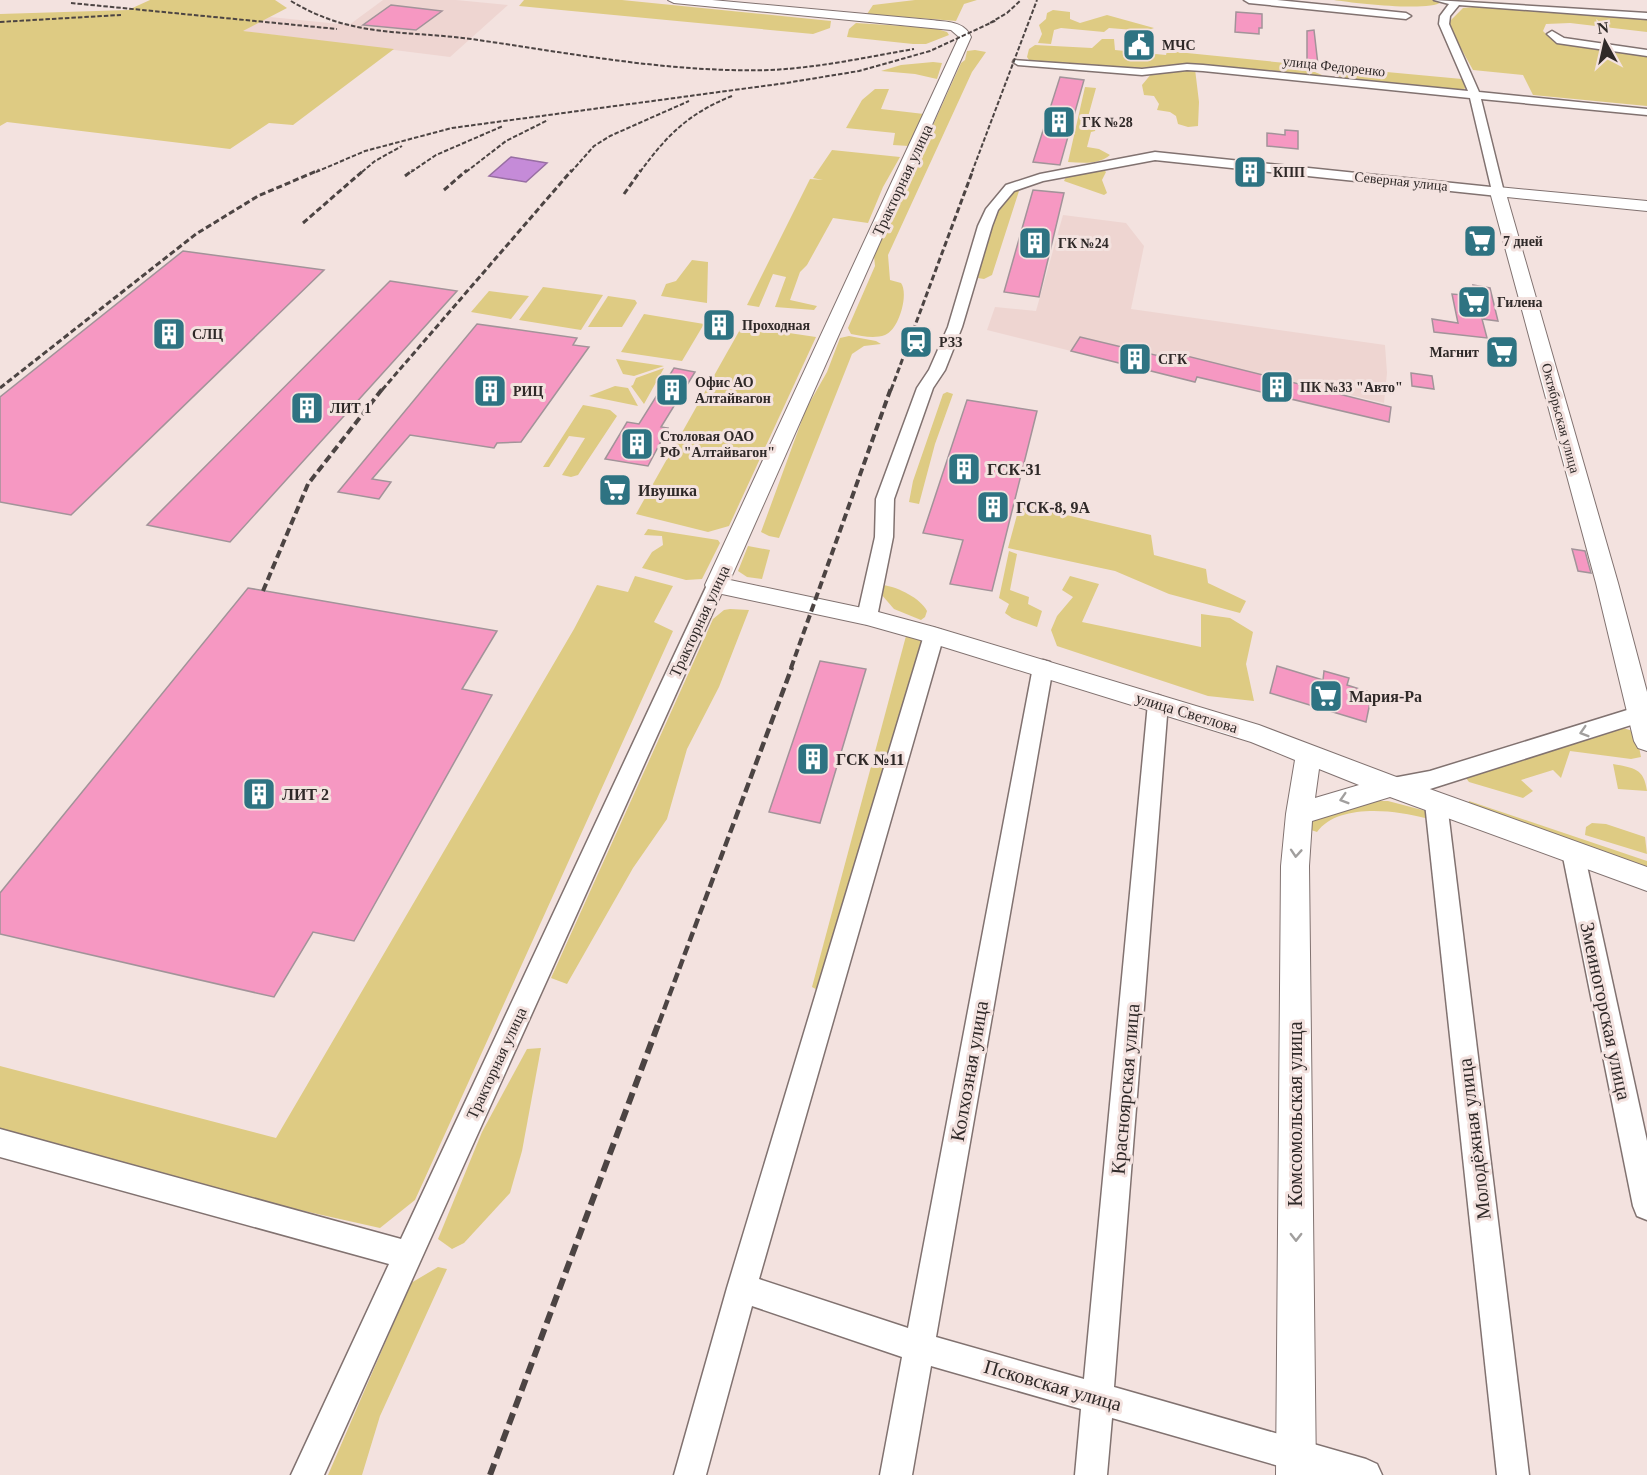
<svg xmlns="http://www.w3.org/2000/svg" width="1647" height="1475" viewBox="0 0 1647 1475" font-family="'Times New Roman',serif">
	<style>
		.built { fill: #eed5d1 }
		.green { fill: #decb83 }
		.water { fill: #c58bd8; stroke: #986ea3; stroke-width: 1.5 }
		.building { fill: #f698c2; stroke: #a29399; stroke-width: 1.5 }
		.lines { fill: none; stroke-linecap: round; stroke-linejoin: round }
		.minor-casing { stroke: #817270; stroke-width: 3 }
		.major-casing { stroke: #817270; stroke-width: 2 }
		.minor { fill: #fff; fill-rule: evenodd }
		.major { fill: #fff; fill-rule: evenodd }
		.rail-far4 { stroke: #4c4443; stroke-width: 2; stroke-dasharray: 4.5 2; stroke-linecap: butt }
		.rail-far3 { stroke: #4c4443; stroke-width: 3; stroke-dasharray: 6 3; stroke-linecap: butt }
		.rail-far2 { stroke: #4c4443; stroke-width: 4; stroke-dasharray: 8 4; stroke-linecap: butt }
		.rail-far1 { stroke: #4c4443; stroke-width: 4.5; stroke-dasharray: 10 4.5; stroke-linecap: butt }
		.rail { stroke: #4c4443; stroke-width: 6; stroke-dasharray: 12 6; stroke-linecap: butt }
		.oneway { stroke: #a19f9e }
		.labels { text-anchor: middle; stroke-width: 6; stroke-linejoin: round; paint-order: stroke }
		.far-poi-label { font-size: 14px; font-weight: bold; fill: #2f2928; stroke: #f3e2df; text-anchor: start }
		.far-street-label { font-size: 14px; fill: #2f2928; stroke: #f3e2df }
		.street-label { font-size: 16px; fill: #2f2928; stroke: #f3e2df }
		.poi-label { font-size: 16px; font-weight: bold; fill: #2f2928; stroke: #f3e2df; text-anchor: start }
		.near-street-label { font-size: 20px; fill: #2f2928; stroke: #f3e2df }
	</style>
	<rect width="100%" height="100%" fill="#f3e2df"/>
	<g class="built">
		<path d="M383 0H456L508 5 450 57 242 31 270 17 349 25Z"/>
		<path d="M1063 215 1126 223 1144 246 1131 309 1385 345 1387 373 1384 403 1205 361 1195 382 987 330 995 307 1036 311Z"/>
	</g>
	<g class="green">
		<path d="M150 0H275L287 8 243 31 394 49 293 125 269 123 230 149 7 122 0 126V14L128 10Z"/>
		<path d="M524 0H622L831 21 830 28 813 34 519 6Z"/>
		<path d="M915 0H977L964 4 956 21 867 14 873 5Z"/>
		<path d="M1334 0H1433L1441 2C1430 12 1352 3 1334 0Z"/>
		<path d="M1475 7 1647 19V32L1570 23 1546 24 1543 31 1550 38 1559 42 1647 54V106L1533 95 1523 75 1473 70 1449 27 1450 21 1463 8Z"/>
		<path d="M1053 10 1070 12V19L1080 23 1107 15 1154 28 1146 31 1109 28 1104 32 1061 28 1054 30 1051 44 1038 43 1042 34 1039 25 1046 19 1047 13Z"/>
		<path d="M856 23 934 28 947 32 949 35 926 44H913L847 37 849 29Z"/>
		<path d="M1102 39H1114L1115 50 1166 55 1167 51 1296 64 1322 75 1315 77 1182 65 1123 69 1029 60 1027 57 1029 49 1035 45 1092 48Z"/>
		<path d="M975 50 986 52 972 72 888 255 890 280 901 283C909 294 899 330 885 335 874 339 862 336 851 334L848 328 875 266 874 256 961 63 965 60 967 51Z"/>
		<path d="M933 62 942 63 937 79 915 74 881 71 901 65Z"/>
		<path d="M1333 67 1462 79 1466 88 1461 90 1344 79 1335 75 1330 68Z"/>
		<path d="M1195 69 1199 102 1198 126 1188 127 1178 124 1176 116 1170 112 1157 110 1159 104 1154 96 1144 95 1142 85 1152 73Z"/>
		<path d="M1085 87 1096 88 1086 124 1096 127 1095 131 1091 132 1087 147 1099 149 1110 155C1098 165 1083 163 1068 162Z"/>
		<path d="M875 89H889L881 109 924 114 909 146 893 145 895 133 846 128 862 100Z"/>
		<path d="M832 150 900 157 883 187 868 223 833 218 807 265 800 272 790 300 817 306 814 310 775 307 786 277 773 274 759 307 747 305 810 179 823 180 813 178Z"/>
		<path d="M1098 170H1104L1106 172 1102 180 1107 193 1104 195 1064 181 1066 177Z"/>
		<path d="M1014 190 1019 191 992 275 984 279 978 278C985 253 993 205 1014 190Z"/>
		<path d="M692 260 708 262 707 303 661 296 666 284 676 281Z"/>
		<path d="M543 287 603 295 581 330 519 320Z"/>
		<path d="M489 291 529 296 511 319 471 312Z"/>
		<path d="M608 296 635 300 637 303 622 327H588Z"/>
		<path d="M644 314 704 324 682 361 621 352Z"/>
		<path d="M742 326 816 337 729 526 708 532 636 514Z"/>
		<path d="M849 336 876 341 881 344 864 346 852 354 779 538 769 536 761 532 806 409 827 372 840 338Z"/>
		<path d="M616 359 664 366 634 376 623 374Z"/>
		<path d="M664 368 644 404 631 386 633 385 636 378Z"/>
		<path d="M615 386 628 388 638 406 589 396Z"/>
		<path d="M947 392 953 394 935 444 919 504 909 502 913 481 943 394Z"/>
		<path d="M583 405 610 410 617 416 578 475 571 477 562 475 585 438 569 436 549 467H543Z"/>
		<path d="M1020 504 1151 535 1154 555 1206 569 1208 583 1246 601 1240 613 1169 594 1115 571 1008 548Z"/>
		<path d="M648 529 718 540 720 543 702 579 686 580 642 568 652 552 663 545 662 536 644 535Z"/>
		<path d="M748 546 770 550 762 579 747 577 738 571Z"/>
		<path d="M1009 551 1017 554 1010 590 1029 597 1028 604 1042 611 1037 627 1012 618 1005 613 1009 604 999 598Z"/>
		<path d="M635 576 673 586 654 622 673 631 415 1200 380 1228 273 1204 0 1129V1066L276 1138 574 629 597 585 628 592Z"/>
		<path d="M1070 576 1099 584 1082 622 1201 647V614L1230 618 1253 632 1246 664 1254 701 1208 696 1057 646 1051 630 1057 616 1073 597 1062 590Z"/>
		<path d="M883 585C898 587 920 598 927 611L925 617 921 620 894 609 881 594Z"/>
		<path d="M730 609 749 610 719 687 687 749 667 819 633 868 567 984 551 978 713 619 724 610Z"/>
		<path d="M906 636 925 641 825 994 812 987Z"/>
		<path d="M1620 727 1636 732 1641 757 1631 759 1570 751 1561 778 1553 770 1521 780 1533 791 1523 798 1469 782 1463 774Z"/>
		<path d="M1613 764C1634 768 1644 768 1647 791L1618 789Z"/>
		<path d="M1367 801H1388L1426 811 1425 818C1395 810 1338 803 1317 832L1308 829 1311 820Z"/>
		<path d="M1469 801 1647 861V868L1468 807Z"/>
		<path d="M1592 823 1606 824 1645 837 1647 854 1585 835 1586 827Z"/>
		<path d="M541 1048 522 1151 510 1193 464 1243 452 1249 438 1239 482 1132 527 1049Z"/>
		<path d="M438 1267 447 1269 380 1416 362 1475H328L411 1283Z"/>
	</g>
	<path class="water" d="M511 157 547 163 526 182 489 176Z"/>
	<g class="building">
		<path d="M391 5 442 11 416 30 363 25Z"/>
		<path d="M1236 12 1262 14V28H1259V34L1235 32Z"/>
		<path d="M1314 30 1318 65 1307 64V31Z"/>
		<path d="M1060 77 1084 80 1060 165 1033 162Z"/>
		<path d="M1285 130 1298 131V149L1267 146V133L1285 135Z"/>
		<path d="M1033 190 1064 193 1039 297 1004 292Z"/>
		<path d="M183 251 324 270 71 515 0 502V397Z"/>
		<path d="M390 281 457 291 230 542 147 525Z"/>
		<path d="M1473 285 1490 288 1498 321 1482 319 1487 338 1434 332 1432 319 1458 323 1452 294 1475 296Z"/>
		<path d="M719 312 732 314 721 333 708 331Z"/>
		<path d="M477 324 577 338 573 345 589 347 521 442 497 443 494 448 410 435 372 479 391 482 379 499 338 492Z"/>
		<path d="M1080 337 1184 362 1187 356 1391 407 1389 422 1197 377 1195 382 1071 351Z"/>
		<path d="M674 368 695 372 661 427 668 428 648 466 605 459 627 422 639 424Z"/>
		<path d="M1411 373 1432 376 1434 389 1412 386Z"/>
		<path d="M967 400 1037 411 992 591 950 584 963 540 923 533Z"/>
		<path d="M1572 549 1585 551 1591 573 1578 571Z"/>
		<path d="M248 588 497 631 462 689 492 695 354 941 313 932 274 997 0 934V893Z"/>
		<path d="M820 661 866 669 820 823 769 812Z"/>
		<path d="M1277 666 1323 680 1324 671 1349 678 1347 685 1372 693 1366 722 1270 693Z"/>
	</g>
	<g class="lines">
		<g class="minor-casing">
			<g id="minor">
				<path d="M1244 0H1277L1406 13 1411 16 1406 19 1249 3Z"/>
				<path d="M1434 0 1647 13V19L1459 5 1450 16 1449 24 1479 92 1647 109V115L1481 99 1504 192 1498 196 1155 160 1043 181 1014 191 998 210 992 226 962 327 945 370 933 388 894 499 893 537 877 617 874 622 867 624 860 622 857 617 875 537 876 499 917 388 929 370 948 327 978 226 986 209 1006 185 1040 174 1155 152 1491 187 1470 98 1203 71 1187 70 1142 75 1018 65 1013 62 1014 60 1142 69 1187 64 1203 65 1468 91 1439 24 1440 16 1449 4Z"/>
				<path d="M1552 31 1564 38 1647 50V56L1557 43 1547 34Z"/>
				<path d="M716 579 723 580 725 585 324 1475H291L389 1264 0 1157V1129L401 1239 707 585 709 580Z"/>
				<path d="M934 628 941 630 944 635 759 1279 908 1328 1033 667 1036 662 1043 660 1050 662 1053 667 936 1337 1084 1379 1148 703 1151 698 1158 695 1165 698 1168 703 1114 1387 1366 1459 1377 1464 1382 1475H1310L1112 1418 1107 1475H1075L1081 1409 931 1366 912 1475H880L902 1357 752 1306 706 1475H674L727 1288 924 635 927 630Z"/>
				<path d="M1640 706 1647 708V720L1430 789 1390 795 1382 792 1379 786 1382 780 1430 771Z"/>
				<path d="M1436 794 1444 797 1447 803 1529 1475H1497L1425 803 1428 797Z"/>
				<path d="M1573 842 1581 845 1584 852 1647 1141V1220L1637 1216 1633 1206 1562 852 1565 845Z"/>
			</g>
		</g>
		<g class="major-casing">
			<g id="major">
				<path d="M668 0H712L931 20C946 22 965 21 971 37L730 580 867 609 934 627 1259 725 1399 778 1647 867V891L1390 797 1312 821 1309 866 1316 1475H1276L1281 866 1286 814 1295 760 1251 742 931 643 867 625 708 591 705 585 959 37 951 30 931 28 674 3ZM1319 769 1359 785 1315 798Z"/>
				<path d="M1498 187 1647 201V211L1507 197 1618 583 1647 692V751L1638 748 1634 741 1596 583 1490 192Z"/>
			</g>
		</g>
		<use href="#minor" class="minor"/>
		<use href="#major" class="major"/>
		<g class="rail-far4">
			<path d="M291 1C352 38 404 30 471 39 570 53 670 73 770 70 818 68 867 57 914 49"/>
			<path d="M71 3 337 29"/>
			<path d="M0 22 121 15"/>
			<path d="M990 23 1007 13 1021 0"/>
			<path d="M316 172 365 151 452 128 786 83 859 71 930 51 997 20"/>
			<path d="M362 172 375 161 402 146"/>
			<path d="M411 172 436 155 503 126"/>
			<path d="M466 172 506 141 548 120"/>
			<path d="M571 172 594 146 610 136 689 101"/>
			<path d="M640 172C667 135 689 113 732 96"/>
			<path d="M972 172 1037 0"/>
		</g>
		<g class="rail-far3">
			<path d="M405 176 413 170"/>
			<path d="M444 190 467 170"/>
			<path d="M624 194 641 170"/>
			<path d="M303 223 364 170"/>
			<path d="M0 388 196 234 258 196 319 170"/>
			<path d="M382 390 572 170"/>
			<path d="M891 390 973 170"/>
		</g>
		<g class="rail-far2">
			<path d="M263 591 308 484 383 388"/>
			<path d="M791 668 891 388"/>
		</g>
		<path class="rail-far1" d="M659 1023 792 667"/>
		<path class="rail" d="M490 1475 659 1022"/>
	</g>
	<defs><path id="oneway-chevron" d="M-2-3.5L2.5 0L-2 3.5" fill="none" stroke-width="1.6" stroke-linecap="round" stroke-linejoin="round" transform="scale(1.5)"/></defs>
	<g class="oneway">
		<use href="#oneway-chevron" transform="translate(1584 732) rotate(163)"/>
		<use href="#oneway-chevron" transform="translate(1344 799) rotate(163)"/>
		<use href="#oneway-chevron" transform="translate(1296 853) rotate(94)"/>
		<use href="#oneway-chevron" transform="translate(1296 1237) rotate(90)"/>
	</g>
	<defs>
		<g id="civic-square" transform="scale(1.725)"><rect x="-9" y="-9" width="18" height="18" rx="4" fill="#2e7382" stroke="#f3e2df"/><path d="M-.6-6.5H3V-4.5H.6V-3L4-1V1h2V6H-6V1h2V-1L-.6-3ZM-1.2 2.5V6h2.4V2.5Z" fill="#fff"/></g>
		<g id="building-square" transform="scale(1.725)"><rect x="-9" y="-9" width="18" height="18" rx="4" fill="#2e7382" stroke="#f3e2df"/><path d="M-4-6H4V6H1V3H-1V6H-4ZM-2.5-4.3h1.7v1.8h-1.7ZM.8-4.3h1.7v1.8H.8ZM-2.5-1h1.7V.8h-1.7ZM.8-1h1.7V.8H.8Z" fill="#fff"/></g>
		<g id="supermarket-square" transform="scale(1.725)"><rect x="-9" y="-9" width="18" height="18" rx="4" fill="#2e7382" stroke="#f3e2df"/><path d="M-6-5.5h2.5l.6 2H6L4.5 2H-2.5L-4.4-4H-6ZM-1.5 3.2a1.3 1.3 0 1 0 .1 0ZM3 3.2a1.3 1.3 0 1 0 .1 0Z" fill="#fff"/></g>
		<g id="station-square" transform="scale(1.725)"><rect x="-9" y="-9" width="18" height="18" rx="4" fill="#2e7382" stroke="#f3e2df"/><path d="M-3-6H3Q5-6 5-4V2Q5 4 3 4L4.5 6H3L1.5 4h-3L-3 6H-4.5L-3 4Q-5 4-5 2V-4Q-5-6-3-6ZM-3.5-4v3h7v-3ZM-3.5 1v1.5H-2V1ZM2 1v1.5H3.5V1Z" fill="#fff"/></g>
	</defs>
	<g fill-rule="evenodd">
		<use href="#civic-square" x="1139" y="45"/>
		<use href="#building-square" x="1059" y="122"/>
		<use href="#building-square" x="1250" y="172"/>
		<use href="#supermarket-square" x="1480" y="241"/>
		<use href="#building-square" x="1035" y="243"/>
		<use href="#supermarket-square" x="1474" y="302"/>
		<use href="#building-square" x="719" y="325"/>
		<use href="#building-square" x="169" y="334"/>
		<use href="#station-square" x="916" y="342"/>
		<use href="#supermarket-square" x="1502" y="352"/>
		<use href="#building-square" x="1135" y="359"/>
		<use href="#building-square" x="1277" y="387"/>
		<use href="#building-square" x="672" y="390"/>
		<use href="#building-square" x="490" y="391"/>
		<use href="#building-square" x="307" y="408"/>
		<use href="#building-square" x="637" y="444"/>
		<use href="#building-square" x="964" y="469"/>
		<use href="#supermarket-square" x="615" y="490"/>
		<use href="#building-square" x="993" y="507"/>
		<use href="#supermarket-square" x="1326" y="696"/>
		<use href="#building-square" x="813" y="759"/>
		<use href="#building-square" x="259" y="794"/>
	</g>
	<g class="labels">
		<g class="far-poi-label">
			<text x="1162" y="50">МЧС</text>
			<text x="1082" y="127">ГК №28</text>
			<text x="1273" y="177">КПП</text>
			<text x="1503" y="246">7 дней</text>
			<text x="1058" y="248">ГК №24</text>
			<text x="1497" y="307">Гилена</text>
			<text x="742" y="330">Проходная</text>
			<text x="192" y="339">СЛЦ</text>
			<text x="939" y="347">РЗЗ</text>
			<text x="1479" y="357" text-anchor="end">Магнит</text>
			<text x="1158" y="364">СГК</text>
			<text x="695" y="387">Офис АО<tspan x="695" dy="16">Алтайвагон</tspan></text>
			<text x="1300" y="392">ПК №33 "Авто"</text>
			<text x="513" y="396">РИЦ</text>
			<text x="330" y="413">ЛИТ 1</text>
			<text x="660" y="441">Столовая ОАО<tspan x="660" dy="16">РФ "Алтайвагон"</tspan></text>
		</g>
		<g class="far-street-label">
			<text transform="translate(1334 66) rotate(6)" y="5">улица Федоренко</text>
			<text transform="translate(1401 181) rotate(6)" y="5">Северная улица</text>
			<text transform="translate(1561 418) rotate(75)" y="5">Октябрьская улица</text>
		</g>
		<g class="street-label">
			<text transform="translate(902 180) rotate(-65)" y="6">Тракторная улица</text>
			<text transform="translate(699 621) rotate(-65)" y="6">Тракторная улица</text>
			<text transform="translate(1187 712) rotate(17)" y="6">улица Светлова</text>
			<text transform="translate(496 1063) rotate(-65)" y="6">Тракторная улица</text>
		</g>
		<g class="poi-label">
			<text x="987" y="475">ГСК-31</text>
			<text x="638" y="496">Ивушка</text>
			<text x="1016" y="513">ГСК-8, 9А</text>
			<text x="1349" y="702">Мария-Ра</text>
			<text x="836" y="765">ГСК №11</text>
			<text x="282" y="800">ЛИТ 2</text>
		</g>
		<g class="near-street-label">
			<text transform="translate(1606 1011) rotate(78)" y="7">Змеиногорская улица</text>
			<text transform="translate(969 1071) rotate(-80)" y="7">Колхозная улица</text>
			<text transform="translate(1125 1089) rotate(-85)" y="7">Красноярская улица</text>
			<text transform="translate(1295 1114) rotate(-90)" y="7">Комсомольская улица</text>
			<text transform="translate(1474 1139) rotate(-97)" y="7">Молодёжная улица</text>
			<text transform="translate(1053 1385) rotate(16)" y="7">Псковская улица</text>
		</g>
	</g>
	<g transform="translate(1605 42) rotate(352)" stroke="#f3e2df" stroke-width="4.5" paint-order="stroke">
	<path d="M0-4.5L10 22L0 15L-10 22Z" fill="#2f2928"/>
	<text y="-9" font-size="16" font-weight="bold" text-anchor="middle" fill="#2f2928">N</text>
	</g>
</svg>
